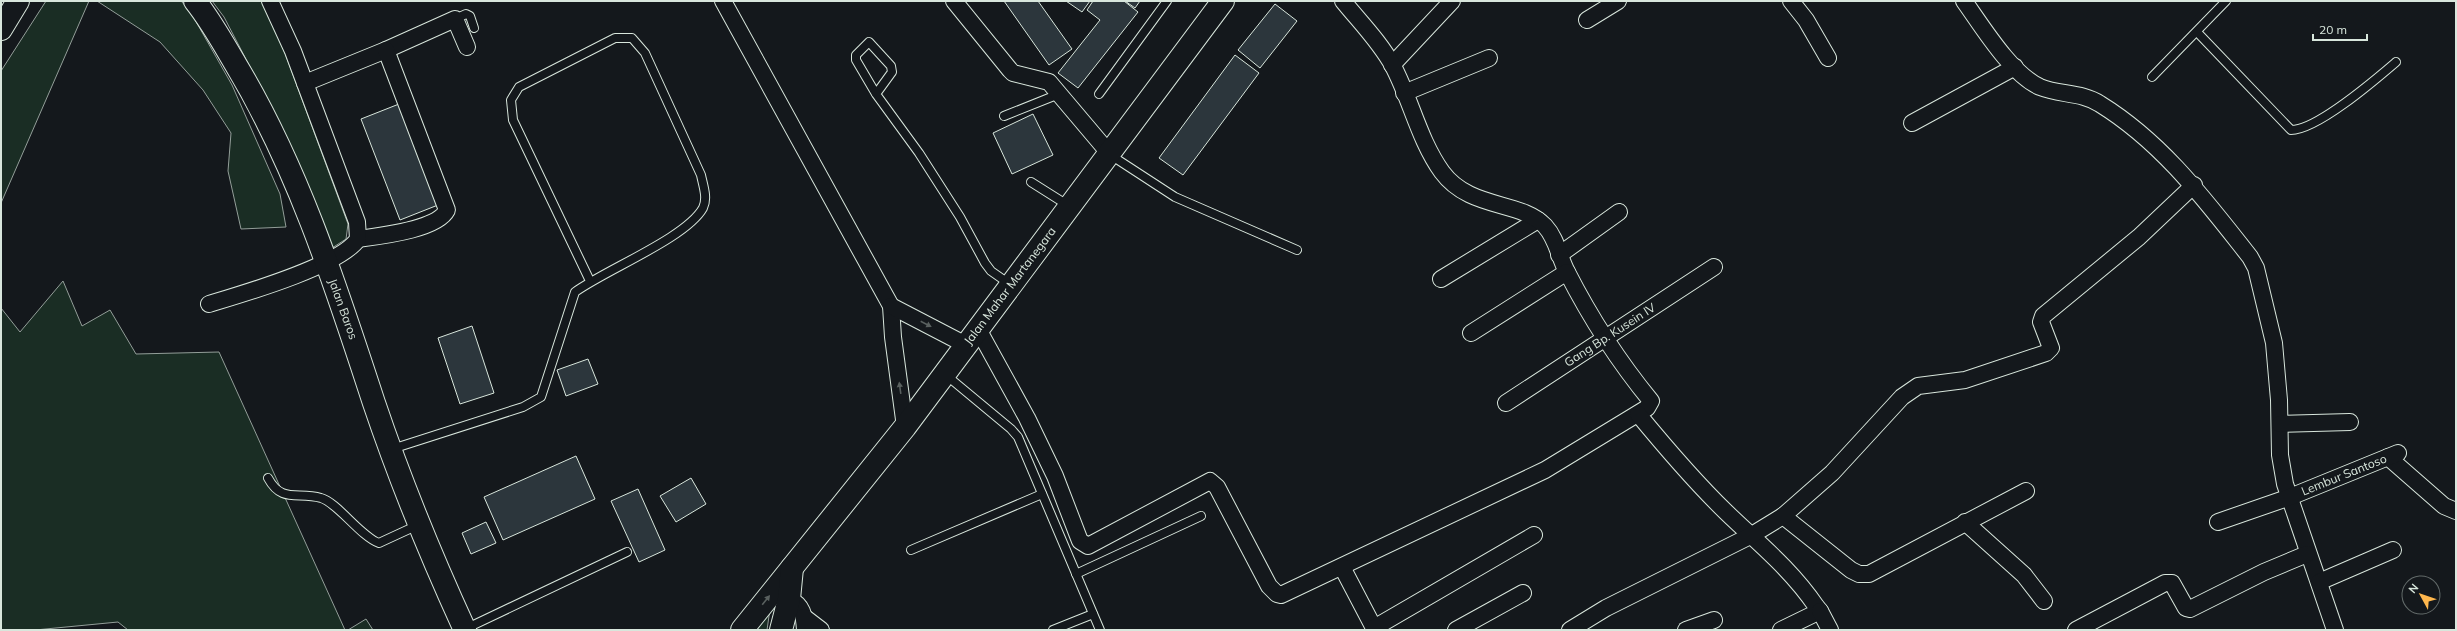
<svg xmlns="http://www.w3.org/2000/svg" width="2457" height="631" viewBox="0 0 2457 631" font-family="Mulish,sans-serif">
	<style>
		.green { fill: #1a2d24; stroke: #939e99 }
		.building { fill: #2c363c; stroke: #d8e6dc }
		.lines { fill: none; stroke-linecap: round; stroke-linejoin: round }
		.lane-casing { stroke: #d8e6dc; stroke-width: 10 }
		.street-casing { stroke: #d8e6dc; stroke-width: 18 }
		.primary-casing { stroke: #d8e6dc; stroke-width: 24 }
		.highway-casing { stroke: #d8e6dc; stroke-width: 24 }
		.lane { stroke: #14181c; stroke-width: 8 }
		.street { stroke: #14181c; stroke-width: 16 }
		.primary { stroke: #14181c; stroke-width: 22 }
		.highway { stroke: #14181c; stroke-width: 22 }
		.oneway { fill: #59605f }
		.labels { text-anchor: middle; stroke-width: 3; stroke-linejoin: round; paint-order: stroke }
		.street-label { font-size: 12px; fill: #d8e6dc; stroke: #14181c }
	</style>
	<rect width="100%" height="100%" fill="#14181c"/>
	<g class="green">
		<path d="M46 1H89L1 203V71Z"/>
		<path d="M97 1H181L190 11 232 85 280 194 286 227 241 229 228 171 231 133 203 90 160 42Z"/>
		<path d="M212 1H263L272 18 348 224 346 239 332 248 273 111 224 17Z"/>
		<path d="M63 281 82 326 110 310 136 354 219 352 345 630H128L118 622 35 630H1V308L20 332Z"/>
		<path d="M770 609 767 630H751Z"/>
		<path d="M366 619 373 630H348Z"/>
	</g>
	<g class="building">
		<path d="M1004 1H1038L1072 49 1049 65Z"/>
		<path d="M1066 1H1090L1082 12Z"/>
		<path d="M1093 1H1124L1138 12 1078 88 1058 73 1100 20 1087 10Z"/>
		<path d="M1125 1H1140L1135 8Z"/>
		<path d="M1275 4 1297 21 1260 68 1238 50Z"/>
		<path d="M1235 55 1259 73 1183 175 1159 158Z"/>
		<path d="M399 104 438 205 400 220 361 119Z"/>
		<path d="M1033 114 1053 155 1012 174 993 133Z"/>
		<path d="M472 326 494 393 460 404 438 338Z"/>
		<path d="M588 359 598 384 566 396 557 370Z"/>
		<path d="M576 456 595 499 503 540 484 497Z"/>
		<path d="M691 478 706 504 676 522 660 496Z"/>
		<path d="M638 489 665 550 639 562 611 501Z"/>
		<path d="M486 522 496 543 471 554 462 533Z"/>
	</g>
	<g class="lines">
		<g class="lane-casing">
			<g id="lane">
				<path d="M455 19 466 14 470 16 474 28"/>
				<path d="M2197 32 2291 130C2317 130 2375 80 2396 62"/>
				<path d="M2152 77 2226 1"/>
				<path d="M876 94 892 72 891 66 869 42 856 55V60L876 94 919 153 960 217 985 263 991 271 1011 285"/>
				<path d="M1099 94 1167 1"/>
				<path d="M1004 116 1059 94"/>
				<path d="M1109 154 1175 197 1297 250"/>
				<path d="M1031 182 1069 206"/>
				<path d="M946 375 1011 429 1018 437 1100 630"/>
				<path d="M392 449 523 407 541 397 575 292C607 269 686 238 703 208 708 198 703 185 701 175L645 53 632 38H615L519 87 511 100 513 120 590 281"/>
				<path d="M268 478C282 504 298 491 321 498 337 502 361 537 379 543L418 525"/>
				<path d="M911 550 1042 494"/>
				<path d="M1076 574 1201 516"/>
				<path d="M465 629 627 552"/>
				<path d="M1053 630 1093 614"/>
			</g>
		</g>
		<g class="street-casing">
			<g id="street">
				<path d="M723 1 891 306 893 337 905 427"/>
				<path d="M954 1 1010 70 1013 73 1049 82 1109 153"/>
				<path d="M1791 1 1806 20 1828 58"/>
				<path d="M1964 1C1982 26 2011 74 2040 87 2059 95 2082 92 2100 104 2163 143 2205 200 2250 257L2256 268 2274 343 2279 400 2280 455 2285 484 2335 630"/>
				<path d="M1587 20 1618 1"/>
				<path d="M1392 65 1452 1"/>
				<path d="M305 83 386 50 455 19 467 47"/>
				<path d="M1404 93 1489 58"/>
				<path d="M1912 123 2015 67"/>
				<path d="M358 239C379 236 437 230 447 210L386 50"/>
				<path d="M1559 255 1619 212"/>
				<path d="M1441 279 1538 220"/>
				<path d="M209 304C242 294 340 266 358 239L357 222 293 51 270 1"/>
				<path d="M891 306 966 345"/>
				<path d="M978 329 1027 418 1055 476 1080 541 1088 546 1210 481 1217 487 1269 586 1277 594 1281 595 1545 470 1647 408 1651 401C1619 362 1590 317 1567 272 1559 257 1557 239 1545 226 1520 200 1470 210 1442 172 1419 140 1411 100 1393 66 1380 42 1360 22 1343 1"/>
				<path d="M1471 333 1567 272"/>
				<path d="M1506 403 1714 267"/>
				<path d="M1638 414C1666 448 1694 481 1726 512 1758 543 1790 568 1816 606L1820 611 1781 630"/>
				<path d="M2280 424 2350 422"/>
				<path d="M2388 457 2444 506 2456 511"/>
				<path d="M1783 516 1851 570 1859 574H1869L2026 491"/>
				<path d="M1965 522 2024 575 2044 601"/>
				<path d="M2218 522 2290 497 2398 453"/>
				<path d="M1342 567 1375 630"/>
				<path d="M2319 582 2393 550"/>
				<path d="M789 599C803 605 804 615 805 630"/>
				<path d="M1820 611 1830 630"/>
				<path d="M804 617 821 630"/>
				<path d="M1374 628 1534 535"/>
				<path d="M1456 630 1523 593"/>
				<path d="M1570 630 1606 608 1752 535 1783 516 1832 473 1902 397 1918 386 1965 380 2046 353 2051 348 2041 322 2043 316 2139 237 2194 185"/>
				<path d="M1686 630 1714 620"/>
				<path d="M2076 630 2165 583H2172L2186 608 2190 609 2264 572 2307 554"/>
			</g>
		</g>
		<g class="primary-casing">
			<g id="primary">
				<path d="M195 1C211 21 223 43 236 65 299 170 336 287 374 403 400 480 431 556 465 630"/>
				<path d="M742 630 905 427 1223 1"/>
				<path d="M781 630 789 599 792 568"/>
			</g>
		</g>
		<g class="highway-casing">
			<path id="highway" d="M1 29 18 1"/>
		</g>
		<use href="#lane" class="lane"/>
		<use href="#street" class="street"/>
		<use href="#primary" class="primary"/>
		<use href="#highway" class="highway"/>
	</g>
	<defs><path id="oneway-solid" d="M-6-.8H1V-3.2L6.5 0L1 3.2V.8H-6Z"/></defs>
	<g class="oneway">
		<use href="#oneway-solid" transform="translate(926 324) rotate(27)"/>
		<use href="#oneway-solid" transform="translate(900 388) rotate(-98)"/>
		<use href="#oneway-solid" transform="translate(766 600) rotate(-51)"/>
	</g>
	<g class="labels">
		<g class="street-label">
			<text transform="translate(1010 286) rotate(-53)" y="4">Jalan Mahar Martanegara</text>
			<text transform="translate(343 309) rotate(70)" y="4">Jalan Baros</text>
			<text transform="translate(1610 335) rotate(-33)" y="4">Gang Bp. Kusein IV</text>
			<text transform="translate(2344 475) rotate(-22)" y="4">Lembur Santoso</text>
		</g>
	</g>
	<rect width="2457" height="631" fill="none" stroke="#d8e6dc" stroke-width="4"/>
	<g transform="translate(2421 595) rotate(310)"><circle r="19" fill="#14181c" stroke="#626a69"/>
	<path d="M0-3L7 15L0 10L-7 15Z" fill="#ffb74d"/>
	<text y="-6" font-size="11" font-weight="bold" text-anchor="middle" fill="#d8e6dc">N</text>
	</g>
	<path d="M2313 34v6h54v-6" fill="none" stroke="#d8e6dc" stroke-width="2"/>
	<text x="2319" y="34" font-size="12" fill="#d8e6dc" stroke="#14181c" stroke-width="3" paint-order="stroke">20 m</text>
</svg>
